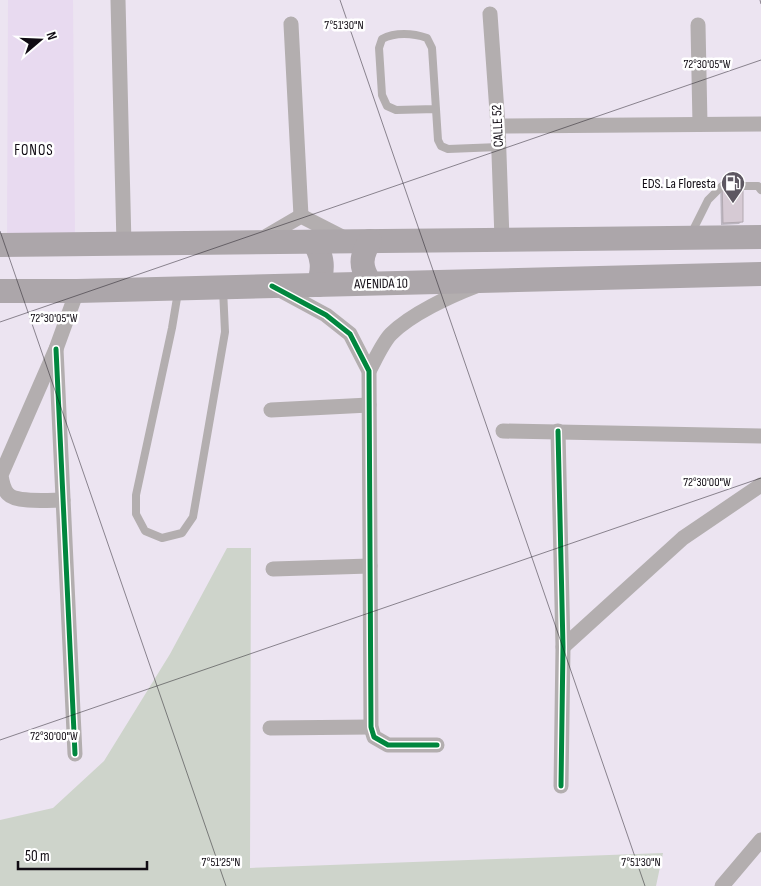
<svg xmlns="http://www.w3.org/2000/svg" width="761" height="886" viewBox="0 0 761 886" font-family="'Sofia Sans Condensed',sans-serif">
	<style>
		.built { fill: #e8daf0 }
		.green { fill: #ced4cb }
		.shadow { fill: #0003 }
		.building { fill: #d6cad4; stroke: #b2a9b1 }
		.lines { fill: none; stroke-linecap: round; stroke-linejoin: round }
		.service { stroke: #b3aeaf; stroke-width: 8 }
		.minor { stroke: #b3aeaf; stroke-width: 15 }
		.primary { stroke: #aca6aa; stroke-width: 24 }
		.cycleway-casing { stroke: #fff; stroke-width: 8 }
		.cycleway { stroke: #00873e; stroke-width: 5 }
		.ticks { fill: none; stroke: #100b13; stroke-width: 1; stroke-opacity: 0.45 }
		.labels { text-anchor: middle; stroke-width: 5; stroke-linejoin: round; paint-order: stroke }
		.street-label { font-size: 14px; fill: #100b13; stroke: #fff }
		.poi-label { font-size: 14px; fill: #100b13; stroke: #fff; text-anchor: end }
		.neighbourhood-label { font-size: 15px; letter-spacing: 1px; fill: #100b13; stroke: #fff }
		.ticks-label { font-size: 12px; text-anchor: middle; fill: #100b13; stroke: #fff; stroke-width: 5; stroke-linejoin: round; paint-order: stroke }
	</style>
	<rect width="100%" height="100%" fill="#ece4f1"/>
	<path class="built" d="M8 0H73L75 237H7Z"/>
	<path class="green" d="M227 548H251L250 868 663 853 656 886H0V820L53 808 104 761 170 654Z"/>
	<path class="shadow" d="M723 180 742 221 739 224 721 225 720 183Z"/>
	<path class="building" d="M743 177V222L723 223 722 179Z"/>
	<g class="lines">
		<g class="service">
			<path d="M436 109 396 110 387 106 382 95 379 48 382 39C395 32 413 33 427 38L432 48 438 140 441 146 448 149 499 147"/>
			<path d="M743 186H758L761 190"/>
			<path d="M691 234 708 200 722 186"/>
			<path d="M178 292 172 328 136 495V514L145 531 162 538 182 533 193 517 225 332 223 289"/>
		</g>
		<g class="minor">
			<path d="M118 0 124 244"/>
			<path d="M490 14 498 126 502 239"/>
			<path d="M291 24 301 216"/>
			<path d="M698 25 700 124"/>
			<path d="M498 126 761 124"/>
			<path d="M260 240 301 216 346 239"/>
			<path d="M276 288 326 315 350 334 369 371 371 727 374 737 388 745H437"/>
			<path d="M56 349 75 754"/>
			<path d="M369 371C375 360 383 342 391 334 411 314 450 296 476 286"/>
			<path d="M271 410 369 405"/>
			<path d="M503 431 761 436"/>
			<path d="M558 431 563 647 561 786"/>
			<path d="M63 500C50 500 16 503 8 494 3 489 2 482 1 475L56 349 77 291"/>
			<path d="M273 569 370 566"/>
			<path d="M563 647 683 538 761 485"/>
			<path d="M270 728 371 727"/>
			<path d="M722 886 761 840"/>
		</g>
		<g class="primary">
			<path d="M314 242C323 257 324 269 318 285"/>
			<path d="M0 245 761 237"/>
			<path d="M370 283C360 267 360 257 370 241"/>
			<path d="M0 291H77L761 274"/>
		</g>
		<g class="cycleway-casing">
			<g id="cycleway">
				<path d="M272 286 326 315 350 334 369 371 371 727 374 737 388 745H437"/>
				<path d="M56 349 75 754"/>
				<path d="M558 431 563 647 561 786"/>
			</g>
		</g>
		<use href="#cycleway" class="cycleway"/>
	</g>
	<path class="ticks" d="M340 0 645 886M760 0 761 4M0 231 226 886M0 322 761 60M0 740 761 478"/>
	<defs>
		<g id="fuel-pin" transform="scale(1.25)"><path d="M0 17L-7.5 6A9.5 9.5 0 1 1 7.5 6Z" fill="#5d5761" stroke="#fff"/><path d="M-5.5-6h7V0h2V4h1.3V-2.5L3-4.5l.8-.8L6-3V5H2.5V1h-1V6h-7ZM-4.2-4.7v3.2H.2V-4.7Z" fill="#fff"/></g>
	</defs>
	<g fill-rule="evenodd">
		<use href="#fuel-pin" x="733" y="183"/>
	</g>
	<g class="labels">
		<g class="street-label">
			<text transform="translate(497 126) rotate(-93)" y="5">CALLE 52</text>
			<text transform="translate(381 283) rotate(-1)" y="5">AVENIDA 10</text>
		</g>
		<g class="poi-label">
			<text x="716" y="188">EDS. La Floresta</text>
		</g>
		<g class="neighbourhood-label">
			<text x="34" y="155">FONOS</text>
		</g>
	</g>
	<g class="ticks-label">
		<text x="344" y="29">7°51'30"N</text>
		<text x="707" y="68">72°30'05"W</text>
		<text x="54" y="322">72°30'05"W</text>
		<text x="707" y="486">72°30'00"W</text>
		<text x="54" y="740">72°30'00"W</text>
		<text x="221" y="866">7°51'25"N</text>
		<text x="641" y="866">7°51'30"N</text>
	</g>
	<g transform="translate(40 40) rotate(71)" stroke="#ffffff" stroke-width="4" paint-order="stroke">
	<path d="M0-4L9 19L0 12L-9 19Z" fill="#100b13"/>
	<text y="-8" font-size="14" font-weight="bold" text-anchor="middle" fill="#100b13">N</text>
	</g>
	<path d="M18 861v8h129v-8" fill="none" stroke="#100b13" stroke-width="2.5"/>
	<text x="25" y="861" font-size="15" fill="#100b13" stroke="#ffffff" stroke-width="4" paint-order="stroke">50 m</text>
</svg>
